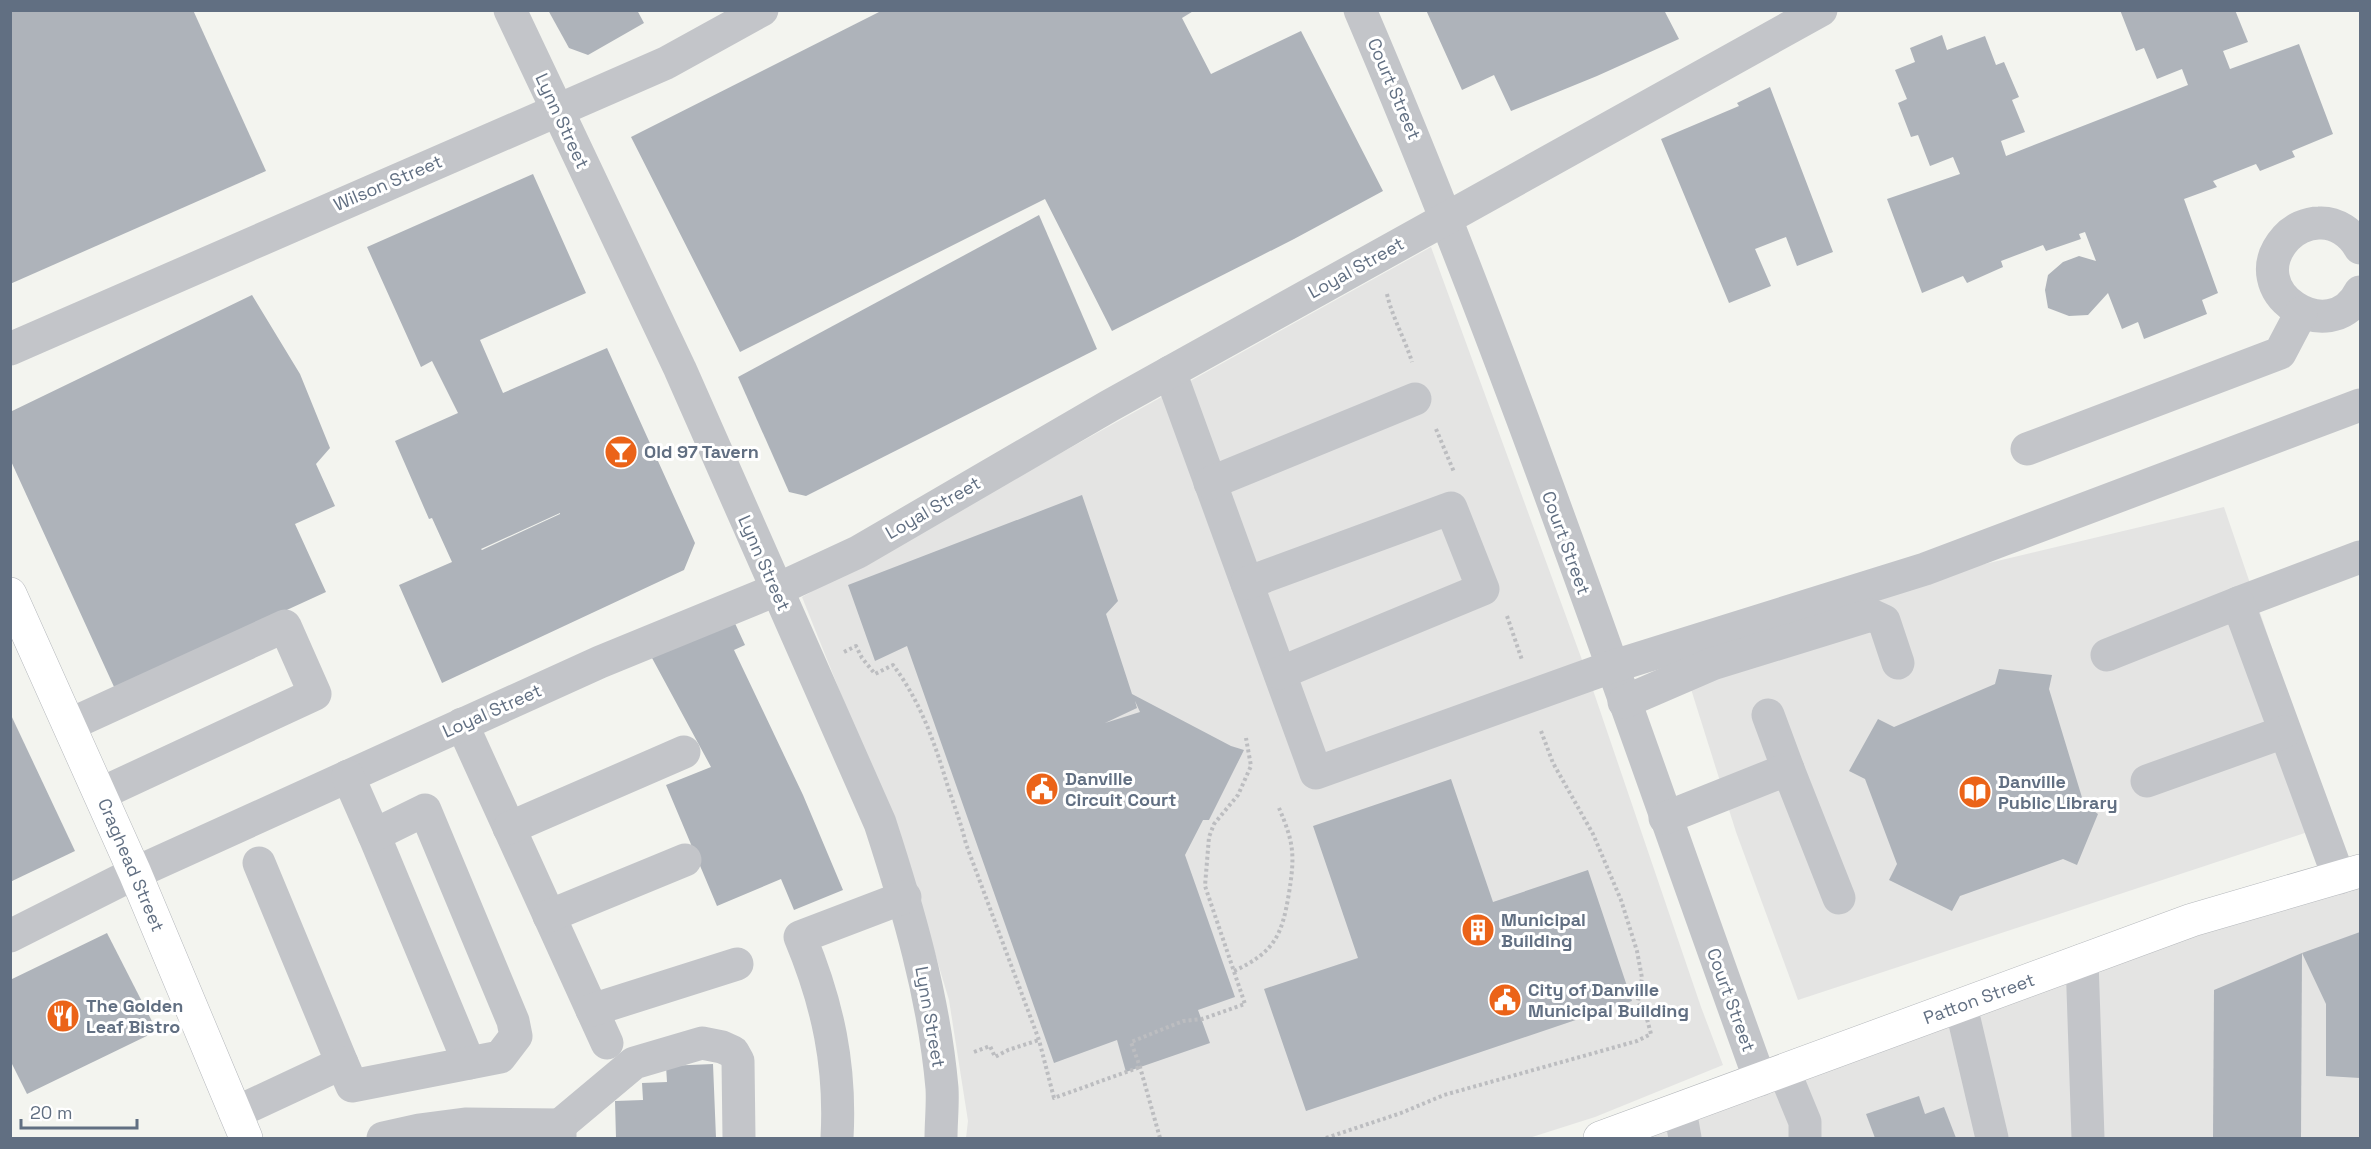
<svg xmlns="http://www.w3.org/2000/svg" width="2371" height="1149" viewBox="0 0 2371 1149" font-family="'Space Grotesk',sans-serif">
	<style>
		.built { fill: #e4e4e3 }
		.building { fill: #aeb3ba; fill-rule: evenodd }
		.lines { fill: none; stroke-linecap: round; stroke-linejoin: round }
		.major-casing { stroke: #b5b8bc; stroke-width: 34 }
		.path { stroke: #bcbdc0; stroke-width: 4; stroke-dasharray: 3 3; stroke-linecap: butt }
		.minor { stroke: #c3c5c9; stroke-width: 33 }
		.major { stroke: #fff; stroke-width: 33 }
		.labels { text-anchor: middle; stroke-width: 6; stroke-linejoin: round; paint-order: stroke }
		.street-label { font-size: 18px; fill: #616f82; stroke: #fff }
		.poi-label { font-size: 18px; font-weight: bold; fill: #616f82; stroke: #fff; text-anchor: start }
	</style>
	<rect width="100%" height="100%" fill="#f3f4ef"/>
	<g class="built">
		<path d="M1431 247 1593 690 1701 1007 1723 1065 1595 1117 1529 1138H966L968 1121 949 1000 905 854 802 597Z"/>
		<path d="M2224 507 2332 824 1798 1000 1736 832 1679 651 1859 594Z"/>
		<path d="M2360 871V1138H1595Z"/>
	</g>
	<g class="building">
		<path d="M10 10H193L266 171 10 284Z"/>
		<path d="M548 10H637L644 23 588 55 569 48Z"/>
		<path d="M883 10H1195L1182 18 1211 74 1301 31 1383 191 1294 239 1112 331 1045 199 740 352 631 137Z"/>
		<path d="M1426 10H1664L1679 39 1597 76 1511 111 1494 75 1462 90Z"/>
		<path d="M2120 10H2235L2248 42 2223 51 2230 69 2299 44 2333 134 2292 151 2295 157 2260 171 2256 164 2213 181 2217 187 2184 199 2218 293 2202 300 2207 314 2144 339 2138 322 2122 329 2108 293 2088 315 2069 316 2048 308 2045 290 2048 275 2063 262 2079 256 2096 261 2085 232 2079 234 2081 239 2046 251 2043 245 2001 261 2003 267 1967 283 1963 276 1922 293 1887 199 1960 174 1953 157 1930 166 1918 135 1911 137 1898 103 1907 99 1895 70 1915 62 1910 48 1942 35 1947 50 1985 36 1996 65 2004 62 2019 97 2012 100 2025 132 2001 141 2006 156 2188 85 2182 69 2157 79 2144 48 2136 51Z"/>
		<path d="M1770 87 1833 252 1797 266 1786 237 1755 249 1771 286 1729 303 1661 139 1739 106 1737 103Z"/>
		<path d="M533 174 586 293 480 340 503 393 607 348 695 543 684 570 442 683 399 585 452 562 432 518 429 519 395 441 458 413 432 361 421 367 367 247ZM560 513V514L482 550 481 549Z"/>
		<path d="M1039 215 1097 349 806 496 789 492 738 377Z"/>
		<path d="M252 295 300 374 330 448 316 464 335 506 295 524 326 592 115 689 10 459V412Z"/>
		<path d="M1082 495 1118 601 1106 614 1132 694 1231 746 1244 750 1209 820H1203L1185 855 1235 997 1198 1010 1210 1043 1126 1072 1117 1040 1054 1063 907 646 875 661 848 585ZM1135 701 1140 712 1105 723 1137 708Z"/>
		<path d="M733 619 745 645 734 650 803 795 843 890 794 910 781 879 717 906 666 785 711 767 652 658Z"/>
		<path d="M1999 669 2052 675 2049 689 2084 804 2098 814 2077 865 2063 859 1960 896 1952 911 1889 880 1897 864 1865 779 1849 771 1878 719 1894 727 1995 684Z"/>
		<path d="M10 713 75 851 10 882Z"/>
		<path d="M1451 779 1493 902 1588 870 1632 1001 1306 1111 1264 989 1358 958 1313 826Z"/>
		<path d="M2360 932V1078L2326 1076V1004L2302 953Z"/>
		<path d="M107 933 157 1031 27 1094 10 1060V980Z"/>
		<path d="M2302 953 2301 1138H2213L2214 990Z"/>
		<path d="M713 1064 716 1138H616L615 1101 643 1100 642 1083 667 1082 666 1066Z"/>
		<path d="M1919 1096 1925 1114 1944 1107 1956 1138H1875L1866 1114Z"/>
	</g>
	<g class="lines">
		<g class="major-casing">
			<g id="major">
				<path d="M10 594 135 873 246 1138"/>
				<path d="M1600 1138 2192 920 2360 871"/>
			</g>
		</g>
		<g class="path">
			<path d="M1387 294C1392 317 1405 339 1412 362"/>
			<path d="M1436 429 1454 472"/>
			<path d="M1507 616 1522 660"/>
			<path d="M844 652 856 646 862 658 875 674 893 665C921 702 935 744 948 787 955 808 961 823 966 844L1039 1040 1054 1098 1140 1067"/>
			<path d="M1234 971C1275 952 1282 935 1289 893 1295 855 1294 843 1279 808"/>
			<path d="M974 1052 990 1046 995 1057 1008 1050 1039 1040"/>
			<path d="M1160 1138 1140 1067 1131 1042 1183 1021 1202 1019 1245 1004 1205 886 1209 837 1214 824 1238 795 1251 766 1246 738"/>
			<path d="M1326 1138 1401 1113 1444 1095 1637 1041 1651 1034 1647 1019 1638 1001 1642 978 1637 951 1621 900 1593 834 1553 763 1541 731"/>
		</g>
		<g class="minor">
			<path d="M510 10 680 369 880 823C908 909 934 997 942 1088 943 1104 941 1122 941 1138"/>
			<path d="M1360 10C1510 360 1631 723 1760 1080"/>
			<path d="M2360 248C2352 233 2336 222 2319 223 2307 223 2294 229 2286 238 2238 292 2331 350 2360 292"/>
			<path d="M10 349 666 63 762 10"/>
			<path d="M1170 372 1316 773 1611 667 1925 569 2360 405"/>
			<path d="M2027 449 2280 353 2301 313"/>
			<path d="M1210 483 1415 399"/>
			<path d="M1247 583 1451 508 1483 589 1280 673"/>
			<path d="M2238 603 2360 557"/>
			<path d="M2107 655 2238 603 2339 878"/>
			<path d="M1624 702 1712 664 1871 615 1884 621 1898 663"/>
			<path d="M1768 715 1788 769"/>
			<path d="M462 724 607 1043"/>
			<path d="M69 725 285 626 315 694 100 794"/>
			<path d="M2147 781 2284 732"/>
			<path d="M1665 818 1788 769 1839 898"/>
			<path d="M509 828 684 752"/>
			<path d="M374 835 469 1063"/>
			<path d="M259 863 342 1063"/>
			<path d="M549 916 685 860"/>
			<path d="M10 936 135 873 600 662 776 590 858 552 1109 406 1821 10"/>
			<path d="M2082 960 2088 1138"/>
			<path d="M1961 1006 1992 1138"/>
			<path d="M592 1010 737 964"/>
			<path d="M1784 1071 1805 1122V1138"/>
			<path d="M1680 1110 1685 1138"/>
			<path d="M235 1113 342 1063 352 1086 500 1057 516 1036 513 1021 425 810 374 835 348 776"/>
			<path d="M560 1125 634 1063 702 1043 722 1047 733 1052 738 1061 739 1138"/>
			<path d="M383 1138 419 1130 465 1124 560 1125V1138"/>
			<path d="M837 1138C841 1066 828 1004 800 937L905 897"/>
		</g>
		<use href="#major" class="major"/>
	</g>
	<defs>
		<g id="bar-disc" transform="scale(1.725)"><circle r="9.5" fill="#eb6318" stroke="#fff"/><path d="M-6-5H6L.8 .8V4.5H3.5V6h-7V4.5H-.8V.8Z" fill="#fff"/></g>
		<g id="civic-disc" transform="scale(1.725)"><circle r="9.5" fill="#eb6318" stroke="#fff"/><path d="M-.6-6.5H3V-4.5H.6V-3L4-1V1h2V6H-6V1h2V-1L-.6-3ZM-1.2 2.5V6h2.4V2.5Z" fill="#fff"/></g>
		<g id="library-disc" transform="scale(1.725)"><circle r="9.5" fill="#eb6318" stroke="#fff"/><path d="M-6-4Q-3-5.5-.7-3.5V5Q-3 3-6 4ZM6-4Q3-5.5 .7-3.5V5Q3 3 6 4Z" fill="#fff"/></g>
		<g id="building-disc" transform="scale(1.725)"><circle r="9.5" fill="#eb6318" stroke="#fff"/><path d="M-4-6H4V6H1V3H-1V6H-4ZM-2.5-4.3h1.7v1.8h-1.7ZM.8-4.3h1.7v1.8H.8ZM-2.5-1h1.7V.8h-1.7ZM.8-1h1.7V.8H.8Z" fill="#fff"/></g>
		<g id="restaurant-disc" transform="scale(1.725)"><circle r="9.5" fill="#eb6318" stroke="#fff"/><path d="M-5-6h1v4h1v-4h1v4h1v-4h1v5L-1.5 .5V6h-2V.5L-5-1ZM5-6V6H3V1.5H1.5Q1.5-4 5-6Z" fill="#fff"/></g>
	</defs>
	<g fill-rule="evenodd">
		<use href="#bar-disc" x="621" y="452"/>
		<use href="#civic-disc" x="1042" y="789"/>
		<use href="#library-disc" x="1975" y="792"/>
		<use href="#building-disc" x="1478" y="930"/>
		<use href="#civic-disc" x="1505" y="1000"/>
		<use href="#restaurant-disc" x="63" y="1016"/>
	</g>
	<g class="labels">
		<g class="street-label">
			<text transform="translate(1394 89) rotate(67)" y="6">Court Street</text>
			<text transform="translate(562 121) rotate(65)" y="6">Lynn Street</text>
			<text transform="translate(388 183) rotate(-23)" y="6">Wilson Street</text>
			<text transform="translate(1356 268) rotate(-29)" y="6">Loyal Street</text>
			<text transform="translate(933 508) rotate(-30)" y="6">Loyal Street</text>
			<text transform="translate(1566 543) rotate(70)" y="6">Court Street</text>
			<text transform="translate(764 563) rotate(66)" y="6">Lynn Street</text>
			<text transform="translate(492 711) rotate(-24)" y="6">Loyal Street</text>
			<text transform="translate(131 865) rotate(67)" y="6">Craghead Street</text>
			<text transform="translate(1979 999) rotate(-20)" y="6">Patton Street</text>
			<text transform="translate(1731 1000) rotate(70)" y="6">Court Street</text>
			<text transform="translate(930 1017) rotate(80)" y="6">Lynn Street</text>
		</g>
		<g class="poi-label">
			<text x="644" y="458">Old 97 Tavern</text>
			<text x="1065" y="785">Danville<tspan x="1065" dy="21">Circuit Court</tspan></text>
			<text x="1998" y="788">Danville<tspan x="1998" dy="21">Public Library</tspan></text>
			<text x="1501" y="926">Municipal<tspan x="1501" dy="21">Building</tspan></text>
			<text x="1528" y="996">City of Danville<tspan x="1528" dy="21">Municipal Building</tspan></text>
			<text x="86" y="1012">The Golden<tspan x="86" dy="21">Leaf Bistro</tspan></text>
		</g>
	</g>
	<rect width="2371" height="1149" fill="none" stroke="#616f82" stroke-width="24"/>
	<path d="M21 1119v9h116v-9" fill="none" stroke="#616f82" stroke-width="3"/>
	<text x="30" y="1119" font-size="18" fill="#616f82" stroke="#ffffff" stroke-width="4.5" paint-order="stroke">20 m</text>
</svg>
